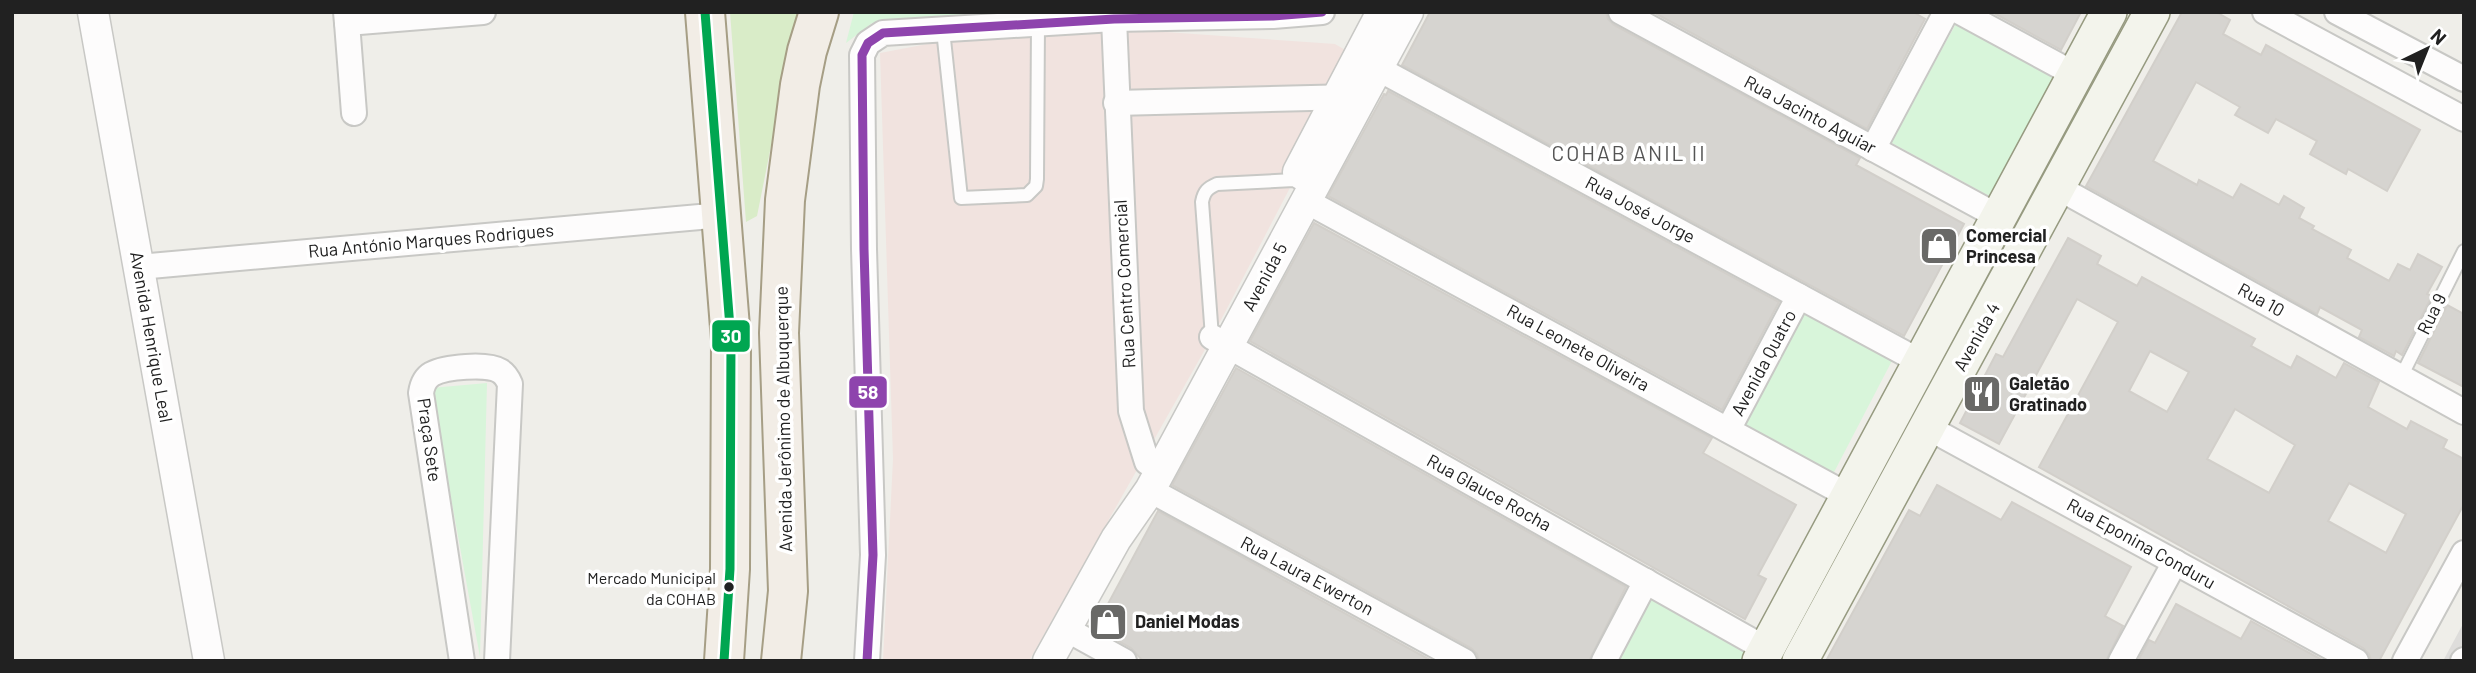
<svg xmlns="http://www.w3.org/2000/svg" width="2476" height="673" viewBox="0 0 2476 673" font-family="Barlow,sans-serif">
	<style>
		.residential { fill: #dedddb }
		.commercial { fill: #f1e3df }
		.grass { fill: #d9ecc8 }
		.park { fill: #d8f5da }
		.building { fill: #d6d4d0; stroke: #d2cfca; stroke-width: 2; fill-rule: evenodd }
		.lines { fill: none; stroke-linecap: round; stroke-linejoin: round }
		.service-casing { stroke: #c8c8c5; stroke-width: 16 }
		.minor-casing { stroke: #c8c8c5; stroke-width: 28 }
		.tertiary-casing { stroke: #c8c8c5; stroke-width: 33 }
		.secondary-casing { stroke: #969a80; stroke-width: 38 }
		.primary-casing { stroke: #a69e85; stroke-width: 42 }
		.service { stroke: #fdfcfc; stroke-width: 12 }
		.minor { stroke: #fdfcfc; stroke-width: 24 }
		.tertiary { stroke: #fdfcfc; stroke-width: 30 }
		.secondary { stroke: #f3f4ec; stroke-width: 35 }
		.primary { stroke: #f2ede6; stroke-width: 38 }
		.bus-1-casing { stroke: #fff; stroke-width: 14 }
		.bus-2-casing { stroke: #fff; stroke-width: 14 }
		.bus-1 { stroke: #00a651; stroke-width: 9 }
		.bus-2 { stroke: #8e44ad; stroke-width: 9 }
		.bus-dot { fill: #212121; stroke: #fff; stroke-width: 2.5 }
		.labels { text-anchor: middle; stroke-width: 7; stroke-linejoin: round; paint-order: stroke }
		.bus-label { font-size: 16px; fill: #212121; stroke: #fff; text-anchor: end }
		.street-label { font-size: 18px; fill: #212121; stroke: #fff }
		.poi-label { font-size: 18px; font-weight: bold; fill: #212121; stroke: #fff; text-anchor: start }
		.quarter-label { font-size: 21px; letter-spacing: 2px; fill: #545454; stroke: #fff }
		.line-badge { stroke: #fff; stroke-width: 2.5 }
		.badge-label { font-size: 19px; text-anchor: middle; font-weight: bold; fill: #fff }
	</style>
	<rect width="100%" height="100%" fill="#efeee9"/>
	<path class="residential" d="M2464 622V661H2443Z"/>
	<path class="commercial" d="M1038 23 1335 44 1347 51 1337 98 1212 337 1029 661H883L893 459 880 53Z"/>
	<path class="grass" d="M730 12H806L774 131 757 216 746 222Z"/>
	<g class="park">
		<path d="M854 12H980L969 18 872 23 846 43Z"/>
		<path d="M1957 22 2060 78 1993 198 1890 142Z"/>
		<path d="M1805 301 1896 353 1831 478 1742 427Z"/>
		<path d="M487 383 480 657 431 388Z"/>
		<path d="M1649 591 1753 649 1747 661H1612Z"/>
	</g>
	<g class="building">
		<path d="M1430 12H1606L1608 19 1614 25 1860 158 1856 165 1964 224 1904 336 1402 65Z"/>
		<path d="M1653 12H1913L1925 19 1867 129Z"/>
		<path d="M1992 12H2081L2061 50Z"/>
		<path d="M2182 12H2216L2230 20 2223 34 2261 55 2266 45 2420 130 2387 191 2348 169 2346 174 2310 154 2317 141 2276 119 2268 133 2235 115 2240 107 2196 82 2153 161 2197 185 2199 180 2233 198 2241 184 2279 205 2284 196 2304 208 2299 218 2314 226 2312 229 2351 250 2347 258 2389 281 2398 264 2410 270 2418 254 2442 267 2427 294 2432 296 2402 355 2396 351 2394 356 2359 337 2362 330 2320 307 2317 314 2086 186Z"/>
		<path d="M1388 91 1779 302 1722 410 1328 196 1384 94 1386 95Z"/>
		<path d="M1314 223 1712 438 1703 453 1796 505 1758 575 1766 579 1745 619 1250 341Z"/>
		<path d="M2068 238 2101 256 2097 264 2137 286 2142 277 2255 339 2251 346 2291 368 2297 356 2336 378 2344 363 2379 382 2368 407 2407 429 2411 421 2447 440 2443 448 2464 459V504L2379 661H2371L2369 654 2363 648 2039 467 2118 322 2077 299 1999 444 1960 423 1996 354 2003 357ZM2150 351 2189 372 2167 412 2129 391ZM2235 409 2295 445 2269 493 2207 459ZM2349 483 2406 514 2386 553 2328 521Z"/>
		<path d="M2447 305 2464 314V387L2418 363Z"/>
		<path d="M1236 368 1626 587 1589 661H1479L1477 654 1471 648 1172 485Z"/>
		<path d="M1937 485 2001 520 2012 502 2131 567 2105 616 2123 626 2106 661H1826L1909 510 1920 516Z"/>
		<path d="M1158 511 1432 661H1143L1131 648 1095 628Z"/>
		<path d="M2176 604 2241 639 2251 621 2324 661H2138L2149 640 2155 643Z"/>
	</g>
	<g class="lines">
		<g class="service-casing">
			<g id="service">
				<path d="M943 30 961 198 1027 195 1036 186 1037 179 1038 23"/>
				<path d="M1212 337 1202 202C1204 191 1208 188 1217 184L1294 180 1299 183"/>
				<path d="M2401 377 2464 251"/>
			</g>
		</g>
		<g class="minor-casing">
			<g id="minor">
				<path d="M346 12 347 23 483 12"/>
				<path d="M1621 12 1999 217"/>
				<path d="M1960 12 2076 75"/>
				<path d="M2265 12 2464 119"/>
				<path d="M2337 12 2464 79"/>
				<path d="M1114 19 1131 411 1147 462"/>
				<path d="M347 23 354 113"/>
				<path d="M1362 60 1921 362"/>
				<path d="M1116 103 1352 97"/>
				<path d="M1873 149 1946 12"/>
				<path d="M2057 187 2464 412"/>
				<path d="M1306 201 1849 496"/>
				<path d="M139 267 722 215"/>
				<path d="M1212 337 1766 649"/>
				<path d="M1927 427 2356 661"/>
				<path d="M1728 430 1799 296"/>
				<path d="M1150 490 1464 661"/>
				<path d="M1066 629 1124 661"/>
				<path d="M462 661 421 393C422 386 425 378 432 374 445 367 487 363 500 371 505 374 508 379 510 384L497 661"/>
				<path d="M867 661 873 555 864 249 862 55 868 43 883 33 1114 19 1273 16 1322 12"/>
				<path d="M1604 661 1646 581"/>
				<path d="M2121 661 2175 562"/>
				<path d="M2405 661 2464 553"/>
				<path d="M2463 661 2464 660"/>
			</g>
		</g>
		<g class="tertiary-casing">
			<g id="tertiary">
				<path d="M93 12 209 661"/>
				<path d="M1298 172 1382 12"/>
				<path d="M1048 661 1116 539 1150 490 1408 12"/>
			</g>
		</g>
		<g class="secondary-casing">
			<g id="secondary">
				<path d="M1760 661 2109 12"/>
				<path d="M1800 661 2152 12"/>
			</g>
		</g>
		<g class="primary-casing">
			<g id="primary">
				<path d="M705 12 731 340 730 569 724 661"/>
				<path d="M781 661 788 591 779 333 785 200 800 85 807 51 819 12"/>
			</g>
		</g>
		<use href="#service" class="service"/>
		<use href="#minor" class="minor"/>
		<use href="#tertiary" class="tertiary"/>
		<use href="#secondary" class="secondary"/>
		<use href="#primary" class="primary"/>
		<g class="bus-1-casing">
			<path id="bus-1" d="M705 12 731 340 730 569 724 661"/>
		</g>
		<g class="bus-2-casing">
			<path id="bus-2" d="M867 661 873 555 864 249 862 55 868 43 883 33 1114 19 1273 16 1322 12"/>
		</g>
		<use href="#bus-1" class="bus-1"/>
		<use href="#bus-2" class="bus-2"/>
	</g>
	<defs>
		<g id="shop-square" transform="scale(2.0125)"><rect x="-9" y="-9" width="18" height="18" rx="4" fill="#696967" stroke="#fff"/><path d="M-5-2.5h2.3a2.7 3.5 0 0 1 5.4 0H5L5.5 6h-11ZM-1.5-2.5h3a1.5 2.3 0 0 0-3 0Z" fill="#fff"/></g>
		<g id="restaurant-square" transform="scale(2.0125)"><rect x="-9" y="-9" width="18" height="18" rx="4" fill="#696967" stroke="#fff"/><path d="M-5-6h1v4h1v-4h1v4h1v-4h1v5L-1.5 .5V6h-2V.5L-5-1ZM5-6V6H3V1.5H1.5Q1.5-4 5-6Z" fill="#fff"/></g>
	</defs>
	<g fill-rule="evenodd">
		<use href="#shop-square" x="1939" y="246"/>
		<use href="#restaurant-square" x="1982" y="394"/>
		<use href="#shop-square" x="1108" y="622"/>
	</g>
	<circle class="bus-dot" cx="729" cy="587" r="6"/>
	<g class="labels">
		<g class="bus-label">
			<text x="716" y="584">Mercado Municipal<tspan x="716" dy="21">da COHAB</tspan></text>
		</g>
		<g class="street-label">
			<text transform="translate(1810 115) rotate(28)" y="6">Rua Jacinto Aguiar</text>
			<text transform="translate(1640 210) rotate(28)" y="6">Rua José Jorge</text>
			<text transform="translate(431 241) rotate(-5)" y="6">Rua António Marques Rodrigues</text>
			<text transform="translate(1265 277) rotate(-62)" y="6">Avenida 5</text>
			<text transform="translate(1125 284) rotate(-93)" y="6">Rua Centro Comercial</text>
			<text transform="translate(2261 300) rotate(29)" y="6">Rua 10</text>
			<text transform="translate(2432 314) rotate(-64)" y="6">Rua 9</text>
			<text transform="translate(151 337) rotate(80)" y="6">Avenida Henrique Leal</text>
			<text transform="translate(1977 337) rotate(-61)" y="6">Avenida 4</text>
			<text transform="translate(1578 348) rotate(29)" y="6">Rua Leonete Oliveira</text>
			<text transform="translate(1764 363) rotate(-62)" y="6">Avenida Quatro</text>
			<text transform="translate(784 419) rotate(-91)" y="6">Avenida Jerônimo de Albuquerque</text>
			<text transform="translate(429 440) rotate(82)" y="6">Praça Sete</text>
			<text transform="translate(1489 493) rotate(29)" y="6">Rua Glauce Rocha</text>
			<text transform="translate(2141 544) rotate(29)" y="6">Rua Eponina Conduru</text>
			<text transform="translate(1307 576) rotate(28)" y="6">Rua Laura Ewerton</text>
		</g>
		<g class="poi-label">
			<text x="1966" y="242">Comercial<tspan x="1966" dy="21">Princesa</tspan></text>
			<text x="2009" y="390">Galetão<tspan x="2009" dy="21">Gratinado</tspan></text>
			<text x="1135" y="628">Daniel Modas</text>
		</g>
		<g class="quarter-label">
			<text x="1629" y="161">COHAB ANIL II</text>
		</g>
	</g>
	<g class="line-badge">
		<rect x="711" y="319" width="40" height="34" rx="7" fill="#00a651"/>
		<rect x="848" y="375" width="40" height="34" rx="7" fill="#8e44ad"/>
	</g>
	<g class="badge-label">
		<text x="731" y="343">30</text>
		<text x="868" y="399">58</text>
	</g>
	<rect width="2476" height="673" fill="none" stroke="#212121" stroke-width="28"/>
	<g transform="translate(2427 49) rotate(43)" stroke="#ffffff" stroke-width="5" paint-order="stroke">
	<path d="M0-5L12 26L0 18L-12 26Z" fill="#212121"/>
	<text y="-10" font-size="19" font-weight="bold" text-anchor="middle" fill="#212121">N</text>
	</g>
</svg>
